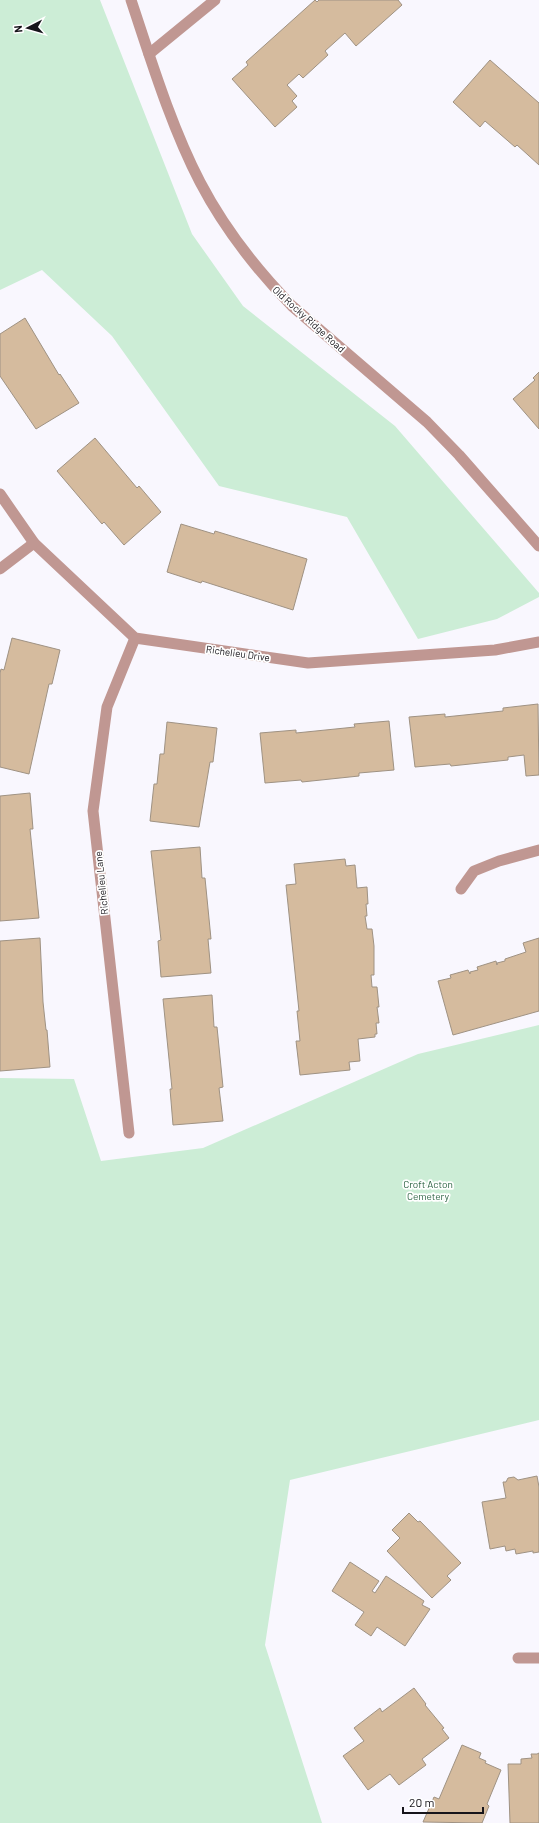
<svg xmlns="http://www.w3.org/2000/svg" width="539" height="1823" viewBox="0 0 539 1823" font-family="Barlow,sans-serif">
	<style>
		.green { fill: #ccedd6 }
		.building { fill: #d5bb9e; stroke: #9f9283 }
		.lines { fill: none; stroke-linecap: round; stroke-linejoin: round }
		.minor { stroke: #c09792; stroke-width: 11 }
		.tertiary { stroke: #c09792; stroke-width: 11 }
		.labels { text-anchor: middle; stroke-width: 3.5; stroke-linejoin: round; paint-order: stroke }
		.street-label { font-size: 10px; fill: #16141a; stroke: #fff }
		.park-label { font-size: 10px; fill: #2c6343; stroke: #fff }
	</style>
	<rect width="100%" height="100%" fill="#f9f7fe"/>
	<g class="green">
		<path d="M0 0H100L192 234 243 306 395 426 539 593V597L497 619 418 639 347 517 219 486 112 336 42 270 0 290Z"/>
		<path d="M539 1025V1420L290 1480 265 1645 322 1823H0V1078L74 1079 101 1161 203 1148 418 1054Z"/>
	</g>
	<g class="building">
		<path d="M315 0 317 2 319 0H398L402 5 356 46 345 33 325 51 328 55 303 78 299 74 287 85 297 96 292 101 297 107 275 127 232 79 248 65 246 62Z"/>
		<path d="M490 60 539 103V165L517 145 515 147 485 121 480 127 453 102Z"/>
		<path d="M25 318 59 375 60 374 79 403 36 429 0 376V334Z"/>
		<path d="M539 372V429L513 399 535 380 533 378Z"/>
		<path d="M95 438 137 488 139 486 161 512 124 545 104 522 102 524 57 471Z"/>
		<path d="M181 524 214 534 215 531 307 559 293 610 202 581 201 583 167 572Z"/>
		<path d="M12 638 60 650 52 684H49L29 774 0 767V673L1 669 4 670Z"/>
		<path d="M538 704 539 775 526 776 524 755 508 757V760L451 766 450 764 415 767 409 717 445 714V717L503 711V708Z"/>
		<path d="M389 721 394 770 359 773V776L302 782 301 780 265 783 260 733 296 730V733L355 727 354 724Z"/>
		<path d="M167 722 217 728 213 762H210L199 827 150 821 154 784H157L160 754H164Z"/>
		<path d="M30 793 33 829H30L39 918 0 921V796Z"/>
		<path d="M200 847 202 878H205L211 939H208L211 973 161 977 158 941 161 940 151 851Z"/>
		<path d="M345 859 346 866 355 865 357 888 367 887 368 904H366L367 916H365L367 929H372L374 946V975H371L372 987H377L379 1007H377L379 1023H376L377 1034H375V1037L358 1039 360 1061 349 1062 350 1070 300 1075 296 1041H300L297 1011H299L286 885 296 884 294 864Z"/>
		<path d="M40 938 43 1002 46 1030H47L50 1067 0 1071V941Z"/>
		<path d="M539 938V1011L453 1035 438 981 451 978 450 975 468 970 470 974V972L478 970 477 967 496 961 497 965V963L505 961V959L526 952 523 943Z"/>
		<path d="M212 995 214 1027H217L223 1087 219 1088 223 1121 173 1125 170 1089H172L163 999Z"/>
		<path d="M537 1476 539 1487V1552L533 1553V1551L516 1554 515 1549 506 1551 505 1546 490 1549 482 1502 506 1498 503 1482H506L508 1478 514 1477 518 1480Z"/>
		<path d="M409 1513 418 1522 420 1521 461 1563 447 1576 451 1580 432 1598 387 1551 400 1538 392 1530Z"/>
		<path d="M350 1562 379 1581 372 1591 375 1593 386 1576 424 1601 422 1605 430 1609 405 1646 377 1627 371 1636 355 1625 364 1612 332 1591Z"/>
		<path d="M414 1688 426 1704 425 1705 444 1728 442 1729 449 1738 422 1759 426 1765 399 1785 390 1774 368 1790 343 1756 364 1741 354 1728 380 1708 382 1712Z"/>
		<path d="M462 1745 481 1753 479 1758 486 1761 485 1763 501 1770 487 1804 489 1806 482 1823 423 1822 434 1797 439 1799Z"/>
		<path d="M539 1753V1823H510L508 1764H521V1759L532 1758 531 1754H537Z"/>
	</g>
	<g class="lines">
		<g class="minor">
			<path d="M149 54 215 0"/>
			<path d="M0 494 34 543 135 638 308 663 495 650 539 642"/>
			<path d="M0 569 34 543"/>
			<path d="M461 889 474 871 499 861 539 850"/>
			<path d="M129 1133 93 811 107 707 135 638"/>
			<path d="M518 1658H539"/>
		</g>
		<path class="tertiary" d="M131 0C151 60 171 126 200 182 224 228 256 269 292 306L427 422 459 455 539 546"/>
	</g>
	<g class="labels">
		<g class="street-label">
			<text transform="translate(309 319) rotate(42)" y="4">Old Rocky Ridge Road</text>
			<text transform="translate(238 653) rotate(8)" y="4">Richelieu Drive</text>
			<text transform="translate(101 883) rotate(-96)" y="4">Richelieu Lane</text>
		</g>
		<g class="park-label">
			<text x="428" y="1188">Croft Acton<tspan x="428" dy="12">Cemetery</tspan></text>
		</g>
	</g>
	<g transform="translate(28 28) rotate(264)" stroke="#ffffff" stroke-width="3" paint-order="stroke">
	<path d="M0-3L7 15L0 10L-7 15Z" fill="#16141a"/>
	<text y="-6" font-size="11" font-weight="bold" text-anchor="middle" fill="#16141a">N</text>
	</g>
	<path d="M403 1807v6h80v-6" fill="none" stroke="#16141a" stroke-width="2"/>
	<text x="409" y="1807" font-size="12" fill="#16141a" stroke="#ffffff" stroke-width="3" paint-order="stroke">20 m</text>
</svg>
